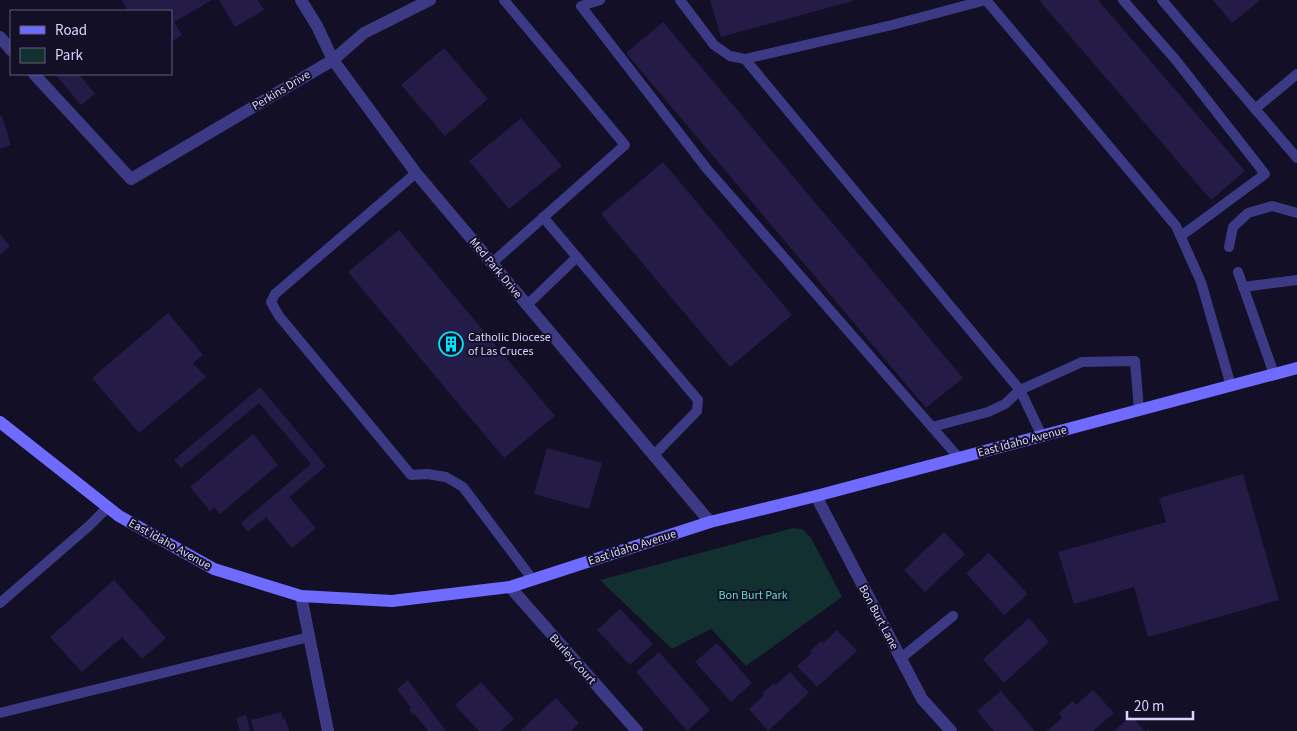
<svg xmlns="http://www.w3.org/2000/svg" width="1297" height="731" viewBox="0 0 1297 731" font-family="'Source Sans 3',sans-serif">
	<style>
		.green { fill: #12302f }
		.building { fill: #241b47 }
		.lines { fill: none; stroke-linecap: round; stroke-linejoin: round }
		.lane { stroke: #3d3a85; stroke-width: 10 }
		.street { stroke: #3d3a85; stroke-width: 12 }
		.secondary { stroke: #6f6bff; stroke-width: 12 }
		.labels { text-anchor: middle; stroke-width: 4; stroke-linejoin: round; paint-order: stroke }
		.street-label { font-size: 12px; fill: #d9d4ff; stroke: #130f26 }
		.poi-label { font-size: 12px; fill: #d9d4ff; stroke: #130f26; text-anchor: start }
		.park-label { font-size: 12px; fill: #5fe0c0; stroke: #130f26 }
	</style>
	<rect width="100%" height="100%" fill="#130f26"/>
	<path class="green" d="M793 528 802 529 811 538 842 597 746 666 711 629 672 649 600 580Z"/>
	<g class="building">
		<path d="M122 0H212L174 22 182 35 171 42V11H128Z"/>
		<path d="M219 0H258L264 10 235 27Z"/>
		<path d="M710 0H853V1L721 37Z"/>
		<path d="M1039 0H1098L1245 171 1211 200Z"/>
		<path d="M1213 0H1260L1232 23Z"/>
		<path d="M663 22 963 378 926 408 626 53Z"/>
		<path d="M444 48 488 99 445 136 401 85Z"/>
		<path d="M55 74H79L95 94 81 105Z"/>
		<path d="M0 116H2L11 145 0 149Z"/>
		<path d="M521 118 562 166 509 209 469 161Z"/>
		<path d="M663 162 792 315 730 367 601 214Z"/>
		<path d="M399 230 555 416 504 458 348 272Z"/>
		<path d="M0 234 10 246 0 255Z"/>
		<path d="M168 313 203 355 193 363 206 377 139 433 92 378Z"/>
		<path d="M260 387 326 466 289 497 316 528 292 548 266 517 248 532 241 523 311 464 259 403 181 468 174 460Z"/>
		<path d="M253 434 278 465 220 514 214 507 210 511 190 487Z"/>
		<path d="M547 448 602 463 589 509 534 494Z"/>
		<path d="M1243 474 1279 600 1148 637 1134 587 1074 604 1058 552 1166 522 1159 498Z"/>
		<path d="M944 532 965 554 925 592 904 570Z"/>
		<path d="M989 553 1028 594 1004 615 966 573Z"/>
		<path d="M114 580 166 638 142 659 122 637 82 672 50 637Z"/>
		<path d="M620 609 653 644 630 665 597 630Z"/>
		<path d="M1029 618 1049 642 1004 683 983 659Z"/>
		<path d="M837 630 857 651 817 687 797 666 812 653 810 651 821 641 823 643Z"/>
		<path d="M717 643 752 683 731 702 695 662Z"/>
		<path d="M659 652 710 710 687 731 636 672Z"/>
		<path d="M790 672 809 693 768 731 749 709 764 695 762 693 774 683 776 685Z"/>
		<path d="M408 680 446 731H428L415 714 414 715 409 710 411 708 397 689Z"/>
		<path d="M481 682 514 719 501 731H479L455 705Z"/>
		<path d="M1093 690 1114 713 1093 731H1047L1062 718 1059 713 1073 701 1076 705Z"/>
		<path d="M1001 691 1035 731H994L977 711Z"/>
		<path d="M556 698 579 723 571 731H520Z"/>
		<path d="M281 712 283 720 285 718 289 731H254L251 720Z"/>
		<path d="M246 715 250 731H240L236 718Z"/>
		<path d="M1131 716 1145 731 1148 729 1150 731H1114Z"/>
	</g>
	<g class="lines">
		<g class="lane">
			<path d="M600 0 581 6 707 169 959 458"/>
			<path d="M680 0 714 45 730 56 745 59 892 25 986 0 1176 226 1201 282 1231 386"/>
			<path d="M1123 0 1175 59 1265 174 1181 236"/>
			<path d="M1162 0 1297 158"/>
			<path d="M745 59 1020 390 1042 436"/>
			<path d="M1255 109 1297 74"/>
			<path d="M416 173 275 294 271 302 279 316 411 475 427 474 446 477 463 487 533 580"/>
			<path d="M543 217 698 400 697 411 654 455"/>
			<path d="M1229 247 1233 227 1248 213 1272 206 1297 213"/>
			<path d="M492 263 625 145 504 0"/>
			<path d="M1238 272 1274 374"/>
			<path d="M1243 287 1297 280"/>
			<path d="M527 305 577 257"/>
			<path d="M932 427 988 412 1005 404 1020 390 1082 362 1135 361 1139 410"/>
			<path d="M0 603 89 526 108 507"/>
			<path d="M901 658 953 616"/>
			<path d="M0 713 309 637"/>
		</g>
		<g class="street">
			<path d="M301 0 317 26 333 60 416 173 710 522"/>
			<path d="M0 37 11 50"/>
			<path d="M34 74 131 179 333 60 364 33 430 0"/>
			<path d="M816 496 922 699 951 731"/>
			<path d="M510 587 637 731"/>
			<path d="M301 596 328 731"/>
		</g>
		<path class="secondary" d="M0 422 119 516 214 569 301 596 392 601 510 587 710 522 816 496 1297 368"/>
	</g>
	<defs>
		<g id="building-ring" transform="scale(1.25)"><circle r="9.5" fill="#130f26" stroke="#00e5ff" stroke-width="1.5"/><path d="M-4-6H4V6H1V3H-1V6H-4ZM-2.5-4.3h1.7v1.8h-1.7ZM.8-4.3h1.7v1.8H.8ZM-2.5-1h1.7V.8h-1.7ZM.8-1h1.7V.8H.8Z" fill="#00e5ff"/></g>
	</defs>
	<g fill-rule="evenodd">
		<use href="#building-ring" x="451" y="344"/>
	</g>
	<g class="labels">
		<g class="street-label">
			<text transform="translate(281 90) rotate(-31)" y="4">Perkins Drive</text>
			<text transform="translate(496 268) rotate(50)" y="4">Med Park Drive</text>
			<text transform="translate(1022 441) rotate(-15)" y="4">East Idaho Avenue</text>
			<text transform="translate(170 544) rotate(29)" y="4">East Idaho Avenue</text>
			<text transform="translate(632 547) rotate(-18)" y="4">East Idaho Avenue</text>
			<text transform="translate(879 617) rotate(62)" y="4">Bon Burt Lane</text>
			<text transform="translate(573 659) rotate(48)" y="4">Burley Court</text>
		</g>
		<g class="poi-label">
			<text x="468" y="341">Catholic Diocese<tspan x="468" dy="14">of Las Cruces</tspan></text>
		</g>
		<g class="park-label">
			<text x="753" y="599">Bon Burt Park</text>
		</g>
	</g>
	<rect x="10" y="10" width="162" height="65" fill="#130f26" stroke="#625e7d"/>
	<rect x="20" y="26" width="25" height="8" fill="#6f6bff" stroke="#625e7d"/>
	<text x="55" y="35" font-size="15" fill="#d9d4ff">Road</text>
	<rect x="20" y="48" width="25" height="15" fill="#12302f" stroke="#625e7d"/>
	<text x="55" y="60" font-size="15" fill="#d9d4ff">Park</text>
	<path d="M1127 711v8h66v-8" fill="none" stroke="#d9d4ff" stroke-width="2.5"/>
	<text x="1134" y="711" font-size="15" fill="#d9d4ff" stroke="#130f26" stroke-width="4" paint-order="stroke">20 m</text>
</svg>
